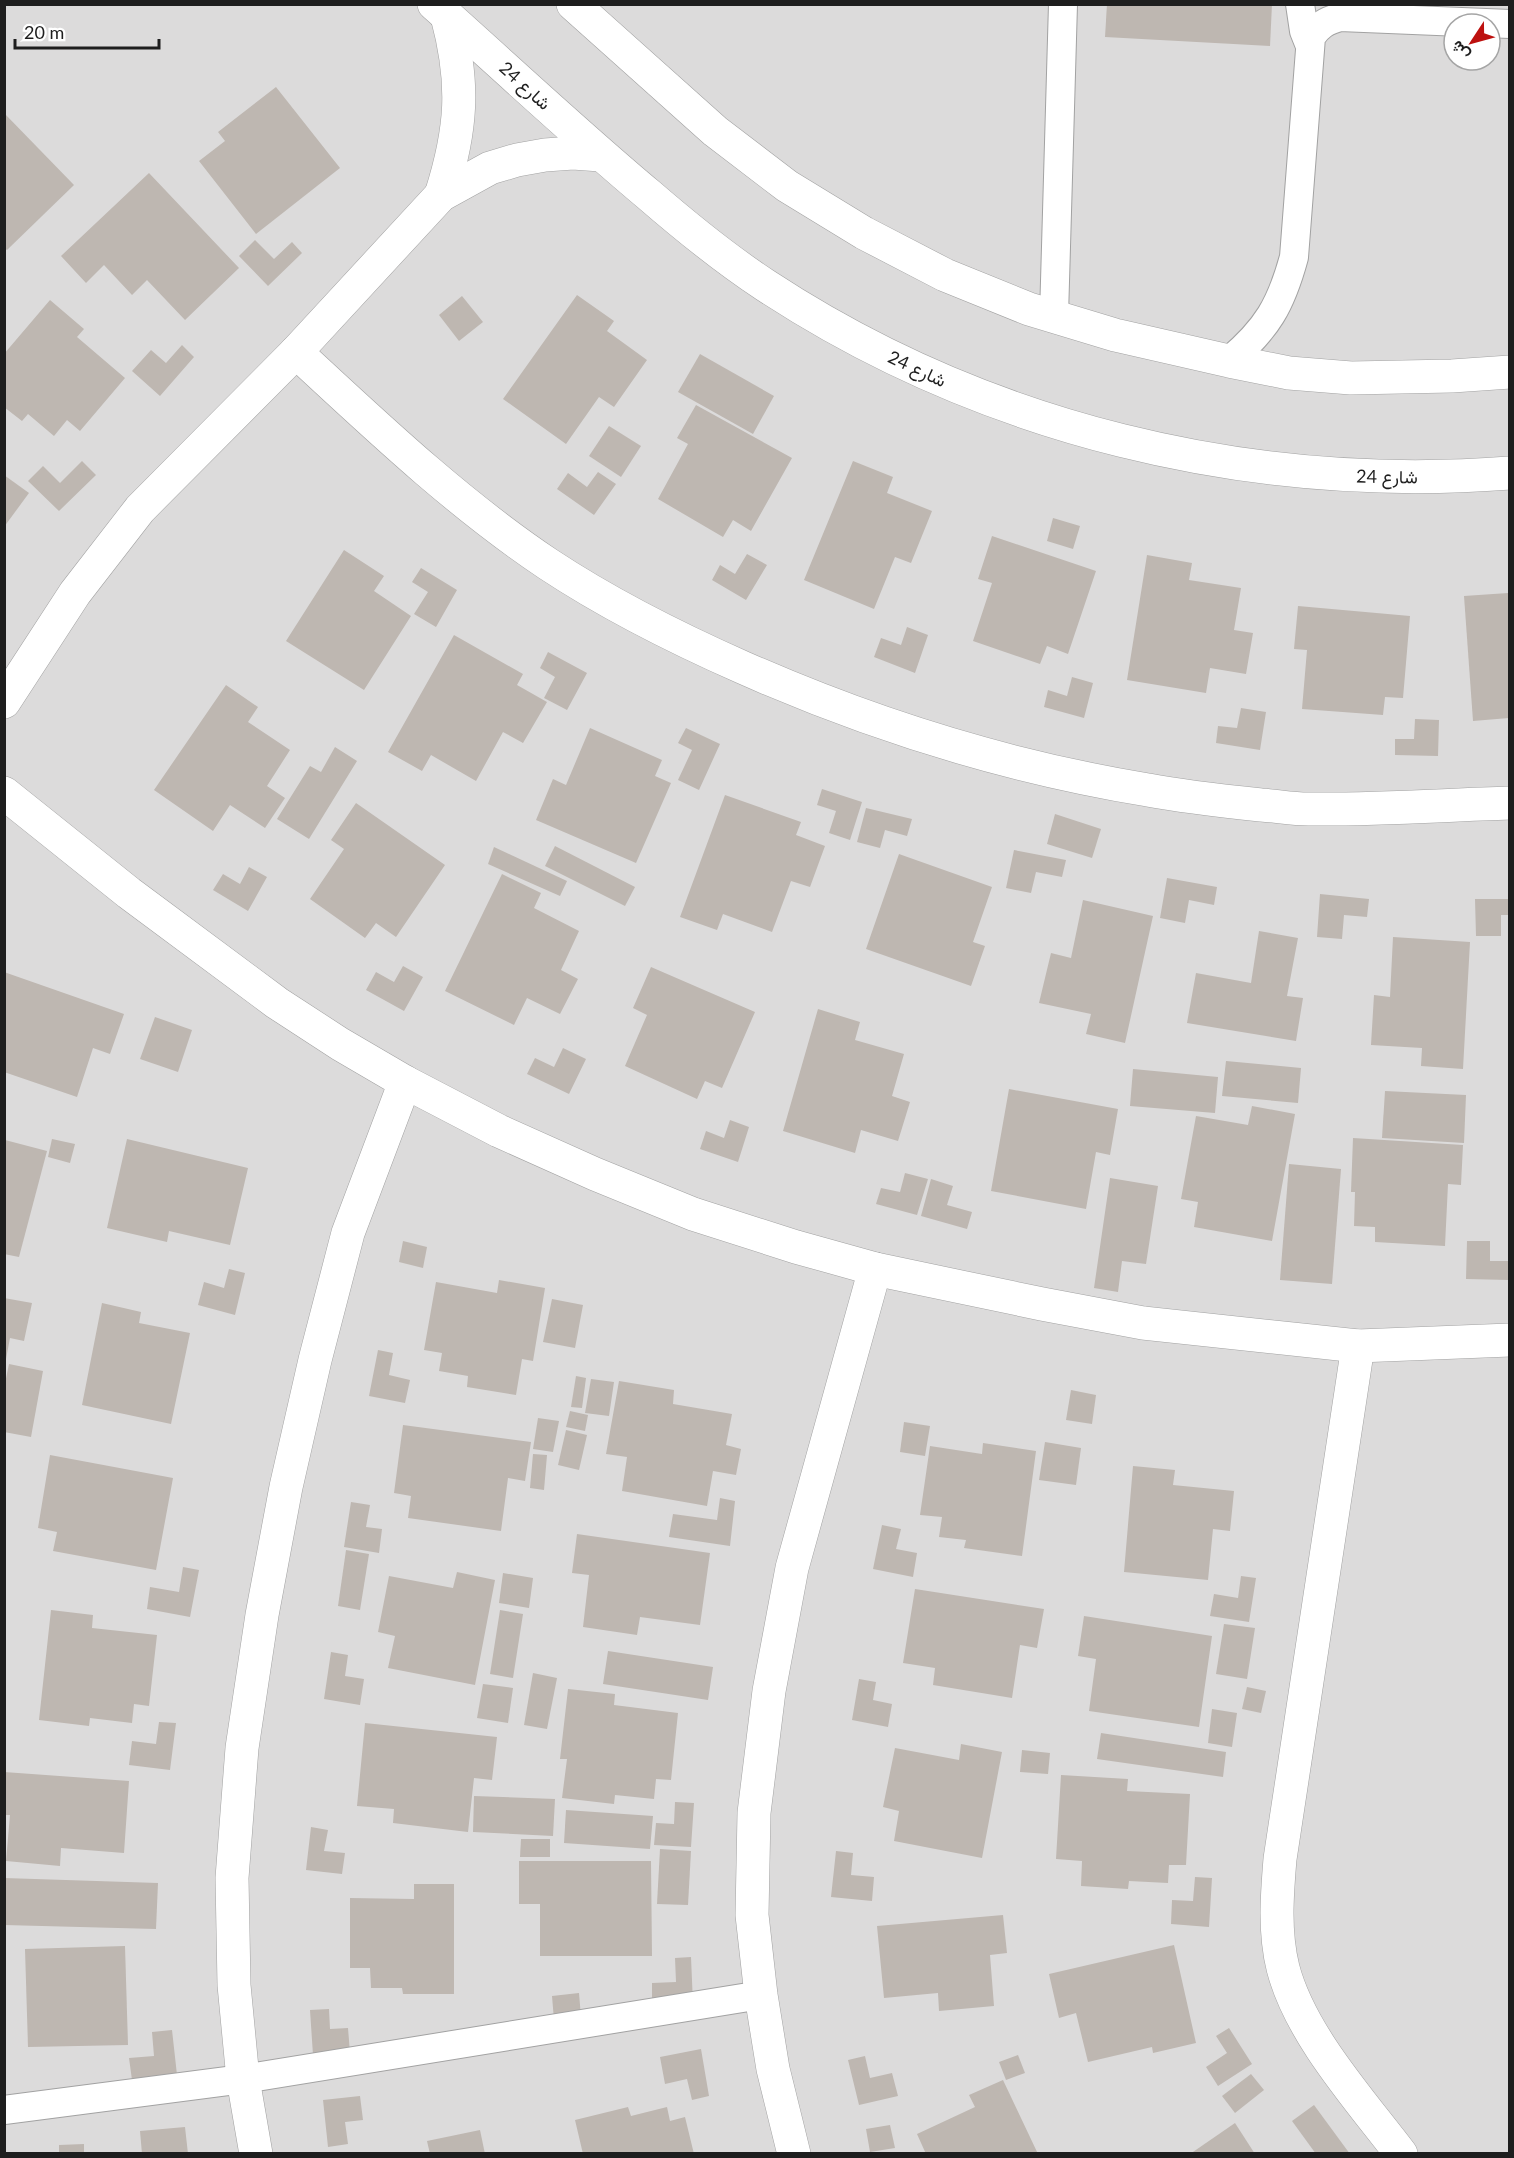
<svg xmlns="http://www.w3.org/2000/svg" width="1514" height="2158" viewBox="0 0 1514 2158" font-family="Lato,Vazirmatn,sans-serif">
	<style>
		.residential { fill: #dcdbdb; fill-rule: evenodd }
		.building { fill: #beb7b1 }
		.lines { fill: none; stroke-linecap: round; stroke-linejoin: round }
		.service-casing { stroke: #a2a2a2; stroke-width: 30 }
		.minor-casing { stroke: #a2a2a2; stroke-width: 34 }
		.tertiary-casing { stroke: #a2a2a2; stroke-width: 34 }
		.service { stroke: #fff; stroke-width: 28 }
		.minor { stroke: #fff; stroke-width: 33 }
		.tertiary { stroke: #fff; stroke-width: 33 }
		.labels { text-anchor: middle; stroke-width: 4.5; stroke-linejoin: round; paint-order: stroke }
		.street-label { font-size: 18px; fill: #1e1e1e; stroke: #fff }
	</style>
	<rect width="100%" height="100%" fill="#eeebe4"/>
	<path class="residential" d="M5 5H1509V2153L5 2154ZM1454 24H1490V60H1454Z"/>
	<g class="building">
		<path d="M1107 4H1272L1270 46 1105 37Z"/>
		<path d="M276 87 340 168 256 234 199 161 225 141 218 132Z"/>
		<path d="M4 113 74 185 7 250 4 248Z"/>
		<path d="M149 173 239 268 185 320 147 280 132 295 104 265 86 283 61 256Z"/>
		<path d="M255 240 274 259 292 242 302 253 268 286 239 256Z"/>
		<path d="M577 295 614 321 607 331 647 360 614 407 599 397 566 444 503 399Z"/>
		<path d="M462 296 483 322 459 341 439 315Z"/>
		<path d="M50 300 84 329 77 337 125 378 80 431 67 420 54 436 28 414 22 421 4 407V354Z"/>
		<path d="M182 345 194 357 160 396 132 371 151 350 166 363Z"/>
		<path d="M700 354 774 396 753 434 678 392Z"/>
		<path d="M696 405 792 458 751 531 733 520 723 537 658 499 688 444 677 438Z"/>
		<path d="M609 426 641 446 621 477 589 456Z"/>
		<path d="M82 461 96 475 59 511 28 481 43 466 60 483Z"/>
		<path d="M853 461 893 477 887 493 932 511 911 563 895 557 874 609 804 580Z"/>
		<path d="M598 472 616 484 594 515 557 489 568 473 587 487Z"/>
		<path d="M4 475 29 493 4 527Z"/>
		<path d="M1053 518 1080 526 1073 549 1047 541Z"/>
		<path d="M992 536 1096 571 1068 654 1047 646 1040 664 973 641 992 583 978 579Z"/>
		<path d="M344 550 384 576 374 591 411 616 364 690 286 641Z"/>
		<path d="M747 554 767 565 746 600 712 580 720 565 735 574Z"/>
		<path d="M1147 555 1192 563 1189 580 1241 588 1234 630 1253 633 1246 674 1210 668 1206 693 1127 680Z"/>
		<path d="M421 568 457 590 436 627 414 614 428 592 412 582Z"/>
		<path d="M1508 593 1509 718 1473 721 1464 596Z"/>
		<path d="M1298 606 1410 616 1403 698 1385 697 1383 715 1302 709 1307 650 1294 649Z"/>
		<path d="M907 627 928 635 915 673 874 657 881 638 901 645Z"/>
		<path d="M454 635 523 674 517 685 547 702 523 743 503 732 476 781 431 755 422 771 388 752Z"/>
		<path d="M548 652 587 673 567 710 544 698 555 677 540 668Z"/>
		<path d="M1072 677 1093 683 1084 718 1044 707 1048 690 1067 696Z"/>
		<path d="M226 685 258 707 248 722 290 750 267 786 285 798 265 828 230 805 213 831 154 790Z"/>
		<path d="M1241 708 1266 712 1260 750 1216 743 1218 726 1237 728Z"/>
		<path d="M1415 719 1439 720 1438 756 1395 755V739H1414Z"/>
		<path d="M590 728 662 760 655 776 671 783 636 863 536 820 553 779 566 785Z"/>
		<path d="M686 728 720 744 699 790 678 780 692 750 678 743Z"/>
		<path d="M335 747 357 761 309 839 277 819 310 766 321 772Z"/>
		<path d="M822 789 862 802 850 840 829 833 836 811 817 805Z"/>
		<path d="M725 795 801 822 796 835 825 846 810 887 791 881 772 932 723 914 717 930 680 917Z"/>
		<path d="M356 803 445 865 396 937 376 923 365 938 310 899 344 849 331 840Z"/>
		<path d="M866 808 912 819 907 836 885 830 880 848 857 842Z"/>
		<path d="M1055 814 1101 829 1092 858 1047 844Z"/>
		<path d="M555 846 635 887 625 906 545 866Z"/>
		<path d="M494 847 567 881 560 896 488 864Z"/>
		<path d="M1014 850 1066 860 1062 877 1036 872 1031 893 1006 888Z"/>
		<path d="M899 854 992 887 973 942 985 946 971 986 866 949Z"/>
		<path d="M249 867 267 877 248 911 213 890 223 874 240 884Z"/>
		<path d="M502 874 541 893 534 908 579 931 561 970 578 979 560 1014 527 998 514 1025 445 991Z"/>
		<path d="M1167 878 1217 887 1214 905 1189 900 1185 923 1160 918Z"/>
		<path d="M1320 894 1369 899 1367 917 1344 915 1342 939 1317 937Z"/>
		<path d="M1475 899H1509V915H1501V936H1476Z"/>
		<path d="M1083 900 1153 916 1125 1043 1086 1034 1091 1014 1039 1003 1051 953 1071 958Z"/>
		<path d="M1259 931 1298 938 1287 996 1303 998 1296 1041 1187 1023 1196 973 1251 983Z"/>
		<path d="M1393 937 1470 942 1463 1069 1421 1066 1422 1048 1371 1045 1374 995 1390 997Z"/>
		<path d="M403 966 423 977 404 1011 366 990 376 972 394 982Z"/>
		<path d="M651 967 755 1012 722 1088 705 1081 697 1099 625 1066 647 1015 633 1008Z"/>
		<path d="M4 972 124 1014 110 1054 93 1048 77 1097 4 1072Z"/>
		<path d="M818 1009 860 1022 855 1040 904 1054 892 1096 910 1102 898 1141 861 1130 855 1153 783 1131Z"/>
		<path d="M155 1017 192 1030 178 1072 140 1059Z"/>
		<path d="M563 1048 586 1059 569 1094 527 1074 535 1058 554 1067Z"/>
		<path d="M1226 1061 1301 1068 1298 1103 1222 1096Z"/>
		<path d="M1133 1069 1218 1077 1215 1113 1130 1106Z"/>
		<path d="M1009 1089 1118 1109 1110 1155 1096 1152 1086 1209 991 1191Z"/>
		<path d="M1385 1091 1466 1095 1464 1143 1382 1138Z"/>
		<path d="M1252 1106 1295 1114 1272 1241 1194 1227 1198 1202 1181 1199 1196 1116 1248 1125Z"/>
		<path d="M730 1120 749 1127 738 1162 700 1149 706 1131 724 1138Z"/>
		<path d="M1353 1138 1463 1145 1461 1185 1448 1184 1445 1246 1375 1242V1227L1354 1226 1355 1192H1351Z"/>
		<path d="M52 1139 75 1144 70 1163 48 1157Z"/>
		<path d="M127 1139 248 1168 230 1245 169 1231 167 1242 107 1228Z"/>
		<path d="M5 1140 47 1151 19 1257 4 1254Z"/>
		<path d="M1289 1164 1341 1169 1332 1284 1280 1280Z"/>
		<path d="M905 1173 928 1179 917 1215 876 1204 881 1188 900 1192Z"/>
		<path d="M1110 1178 1158 1186 1146 1264 1122 1261 1118 1292 1094 1288Z"/>
		<path d="M931 1179 953 1186 947 1205 972 1212 967 1229 921 1216Z"/>
		<path d="M403 1241 427 1247 423 1268 399 1262Z"/>
		<path d="M1467 1241H1490V1261H1509V1280L1466 1279Z"/>
		<path d="M229 1269 245 1273 235 1315 198 1305 204 1282 224 1288Z"/>
		<path d="M499 1280 545 1288 533 1361 522 1359 516 1395 467 1387 468 1376 439 1371 442 1353 424 1350 436 1282 497 1293Z"/>
		<path d="M4 1298 32 1303 24 1341 10 1338 6 1359Z"/>
		<path d="M552 1299 583 1305 575 1348 543 1342Z"/>
		<path d="M102 1303 141 1312 139 1323 190 1333 171 1424 82 1405Z"/>
		<path d="M378 1350 393 1353 389 1375 410 1380 405 1403 369 1396Z"/>
		<path d="M9 1364 43 1371 31 1437 4 1432V1388Z"/>
		<path d="M576 1376 586 1378 582 1408 571 1407Z"/>
		<path d="M591 1379 614 1382 609 1416 585 1413Z"/>
		<path d="M619 1381 674 1390 673 1404 732 1414 726 1445 741 1449 736 1475 713 1471 707 1506 622 1491 627 1457 606 1454Z"/>
		<path d="M1071 1390 1096 1395 1092 1424 1066 1420Z"/>
		<path d="M570 1411 588 1415 585 1431 566 1427Z"/>
		<path d="M538 1418 559 1421 553 1452 533 1449Z"/>
		<path d="M904 1422 930 1426 925 1456 900 1452Z"/>
		<path d="M403 1425 531 1442 525 1481 508 1478 501 1531 408 1518 411 1496 394 1493Z"/>
		<path d="M566 1430 587 1435 579 1470 558 1465Z"/>
		<path d="M1045 1442 1081 1448 1076 1485 1039 1480Z"/>
		<path d="M983 1443 1036 1451 1022 1556 964 1548 966 1540 939 1537 942 1517 920 1515 930 1446 982 1454Z"/>
		<path d="M533 1454 547 1455 544 1490 530 1488Z"/>
		<path d="M50 1455 173 1478 156 1570 53 1551 57 1532 38 1528Z"/>
		<path d="M1133 1466 1175 1470 1173 1485 1234 1491 1230 1531 1213 1529 1208 1580 1124 1572Z"/>
		<path d="M720 1498 735 1501 730 1546 669 1537 673 1514 717 1520Z"/>
		<path d="M351 1502 370 1505 366 1527 382 1529 379 1553 344 1547Z"/>
		<path d="M882 1525 901 1529 896 1549 917 1553 913 1577 873 1569Z"/>
		<path d="M577 1534 710 1553 700 1625 640 1617 637 1635 583 1627 589 1575 572 1573Z"/>
		<path d="M346 1550 369 1554 360 1610 338 1606Z"/>
		<path d="M183 1567 199 1570 190 1617 147 1609 150 1587 179 1592Z"/>
		<path d="M457 1572 495 1580 475 1685 388 1668 395 1636 378 1632 389 1576 453 1588Z"/>
		<path d="M503 1573 533 1578 529 1608 499 1603Z"/>
		<path d="M1241 1576 1256 1578 1249 1622 1210 1616 1214 1594 1238 1598Z"/>
		<path d="M915 1589 1044 1609 1037 1648 1020 1645 1012 1698 933 1685 935 1668 903 1663Z"/>
		<path d="M51 1610 93 1615 92 1628 157 1635 149 1706 134 1704 132 1723 90 1718 89 1726 39 1720Z"/>
		<path d="M500 1610 523 1614 513 1678 490 1674Z"/>
		<path d="M1084 1616 1212 1636 1199 1727 1089 1711 1096 1659 1078 1656Z"/>
		<path d="M1224 1624 1255 1628 1247 1679 1216 1674Z"/>
		<path d="M608 1651 713 1667 708 1700 603 1684Z"/>
		<path d="M331 1652 348 1655 345 1676 364 1679 360 1705 324 1699Z"/>
		<path d="M533 1673 557 1678 547 1729 524 1725Z"/>
		<path d="M859 1679 876 1682 873 1700 892 1704 888 1727 852 1720Z"/>
		<path d="M483 1684 513 1688 508 1723 477 1718Z"/>
		<path d="M1247 1687 1266 1691 1261 1713 1242 1709Z"/>
		<path d="M568 1689 615 1694 614 1705 678 1713 671 1780 656 1779 654 1799 615 1795 614 1804 562 1798 567 1759H560Z"/>
		<path d="M1212 1709 1237 1713 1232 1747 1208 1743Z"/>
		<path d="M159 1722 176 1723 170 1770 129 1765 132 1741 156 1744Z"/>
		<path d="M365 1723 497 1737 492 1780 474 1778 468 1832 393 1823 394 1809 357 1806Z"/>
		<path d="M1101 1733 1226 1752 1223 1777 1097 1759Z"/>
		<path d="M961 1744 1002 1752 982 1858 894 1841 899 1811 883 1807 895 1748 959 1760Z"/>
		<path d="M1022 1750 1050 1753 1048 1774 1020 1772Z"/>
		<path d="M4 1772 129 1781 124 1853 61 1848 60 1866 6 1861 10 1815H4Z"/>
		<path d="M1061 1775 1128 1779 1127 1791 1190 1794 1186 1865H1169L1168 1883 1129 1881 1128 1889 1081 1886 1082 1861 1056 1859Z"/>
		<path d="M474 1796 555 1799 553 1836 473 1832Z"/>
		<path d="M675 1802 694 1803 691 1847 654 1845 656 1823 674 1824Z"/>
		<path d="M566 1810 653 1816 650 1849 564 1843Z"/>
		<path d="M311 1827 328 1830 324 1851 345 1853 342 1874 306 1870Z"/>
		<path d="M521 1839H550V1857H520Z"/>
		<path d="M660 1849 691 1851 688 1905 657 1904Z"/>
		<path d="M836 1851 853 1853 851 1875 874 1877 872 1901 831 1897Z"/>
		<path d="M519 1861H651L652 1956H540V1904H519Z"/>
		<path d="M1195 1877 1212 1878 1209 1927 1171 1924 1172 1900 1193 1901Z"/>
		<path d="M4 1878 158 1883 156 1929 4 1925Z"/>
		<path d="M414 1884H454V1994H403L402 1988H371L370 1968H350V1898L414 1899Z"/>
		<path d="M1003 1915 1007 1953 990 1955 994 2006 939 2011 938 1993 884 1998 877 1926Z"/>
		<path d="M1174 1945 1196 2043 1153 2053 1152 2047 1088 2062 1076 2013 1059 2018 1049 1974Z"/>
		<path d="M125 1946 128 2045 28 2047 25 1949Z"/>
		<path d="M691 1957 693 2004 652 2005V1983L676 1982 675 1958Z"/>
		<path d="M579 1993 581 2017 554 2020 552 1996Z"/>
		<path d="M329 2009 330 2029 348 2028 350 2053 313 2055 310 2010Z"/>
		<path d="M1229 2028 1252 2064 1218 2086 1206 2067 1227 2053 1216 2036Z"/>
		<path d="M172 2030 177 2075 132 2080 129 2058 154 2056 152 2032Z"/>
		<path d="M701 2049 709 2096 692 2100 687 2079 665 2084 660 2057Z"/>
		<path d="M1018 2055 1025 2073 1006 2080 999 2062Z"/>
		<path d="M865 2056 870 2078 892 2073 898 2096 859 2105 848 2060Z"/>
		<path d="M1251 2074 1264 2090 1235 2113 1222 2096Z"/>
		<path d="M1003 2080 1038 2154H926L917 2134 975 2107 969 2095Z"/>
		<path d="M360 2096 363 2120 345 2122 348 2144 328 2147 323 2100Z"/>
		<path d="M1314 2105 1350 2154H1316L1292 2121Z"/>
		<path d="M628 2107 631 2116 667 2107 670 2121 685 2117 694 2154H583L575 2120Z"/>
		<path d="M1235 2123 1255 2154H1190Z"/>
		<path d="M890 2125 895 2148 870 2152 866 2129Z"/>
		<path d="M185 2127 188 2154H169V2152L142 2154 140 2131Z"/>
		<path d="M480 2130 485 2154H430L427 2141Z"/>
		<path d="M84 2144V2154H59V2145Z"/>
	</g>
	<g class="lines">
		<g class="service-casing">
			<g id="service">
				<path d="M1300 4 1304 31 1310 46"/>
				<path d="M1054 316 1063 4"/>
				<path d="M1229 361C1267 329 1281 305 1294 257L1311 37C1319 25 1326 21 1340 17L1510 24"/>
				<path d="M4 2110 243 2079 761 1995"/>
			</g>
		</g>
		<g class="minor-casing">
			<g id="minor">
				<path d="M441 195C462 129 465 83 447 16"/>
				<path d="M296 352C377 427 457 503 548 564 610 605 676 638 744 668 873 725 1008 767 1148 790 1185 797 1223 801 1261 805 1277 806 1292 809 1308 809 1375 810 1443 805 1510 803"/>
				<path d="M4 702 75 593 140 509 296 352 441 195 490 168 517 160 545 155 573 153 601 155"/>
				<path d="M4 793 129 893 277 1003 340 1044 405 1082 499 1131 595 1174 693 1214 796 1247 875 1269 1042 1304 1143 1323 1358 1346 1510 1340"/>
				<path d="M1358 1346 1280 1859C1277 1895 1274 1932 1283 1968 1300 2034 1360 2100 1401 2154"/>
				<path d="M256 2154 243 2079 234 1985 232 1878 242 1748 262 1615 286 1487 315 1360 348 1233 405 1082"/>
				<path d="M794 2154 773 2069 761 1995 752 1915 754 1813 769 1691 792 1568 875 1269"/>
			</g>
		</g>
		<g class="tertiary-casing">
			<g id="tertiary">
				<path d="M434 4C506 68 576 134 649 195 686 227 724 258 765 285 984 429 1249 493 1510 473"/>
				<path d="M573 4 715 131 787 186 864 233 945 275 1029 309 1115 335 1229 361 1289 373 1351 378 1452 376 1510 372"/>
			</g>
		</g>
		<use href="#service" class="service"/>
		<use href="#minor" class="minor"/>
		<use href="#tertiary" class="tertiary"/>
	</g>
	<g class="labels">
		<g class="street-label">
			<text transform="translate(525 86) rotate(42)" y="6">شارع 24</text>
			<text transform="translate(917 369) rotate(25)" y="6">شارع 24</text>
			<text transform="translate(1387 477) rotate(1)" y="6">شارع 24</text>
		</g>
	</g>
	<rect width="1514" height="2158" fill="none" stroke="#1e1e1e" stroke-width="12"/>
	<g transform="translate(1472 42) rotate(234)"><circle r="28" fill="#ffffff" stroke="#a5a5a5" stroke-width="1.5"/>
	<path d="M0-4.5L10 22L0 15L-10 22Z" fill="#bd110f"/>
	<text y="-9" font-size="16" font-weight="bold" text-anchor="middle" fill="#1e1e1e">ش</text>
	</g>
	<path d="M15 39v9h144v-9" fill="none" stroke="#1e1e1e" stroke-width="3"/>
	<text x="24" y="39" font-size="18" fill="#1e1e1e" stroke="#ffffff" stroke-width="4.5" paint-order="stroke">20 m</text>
</svg>
